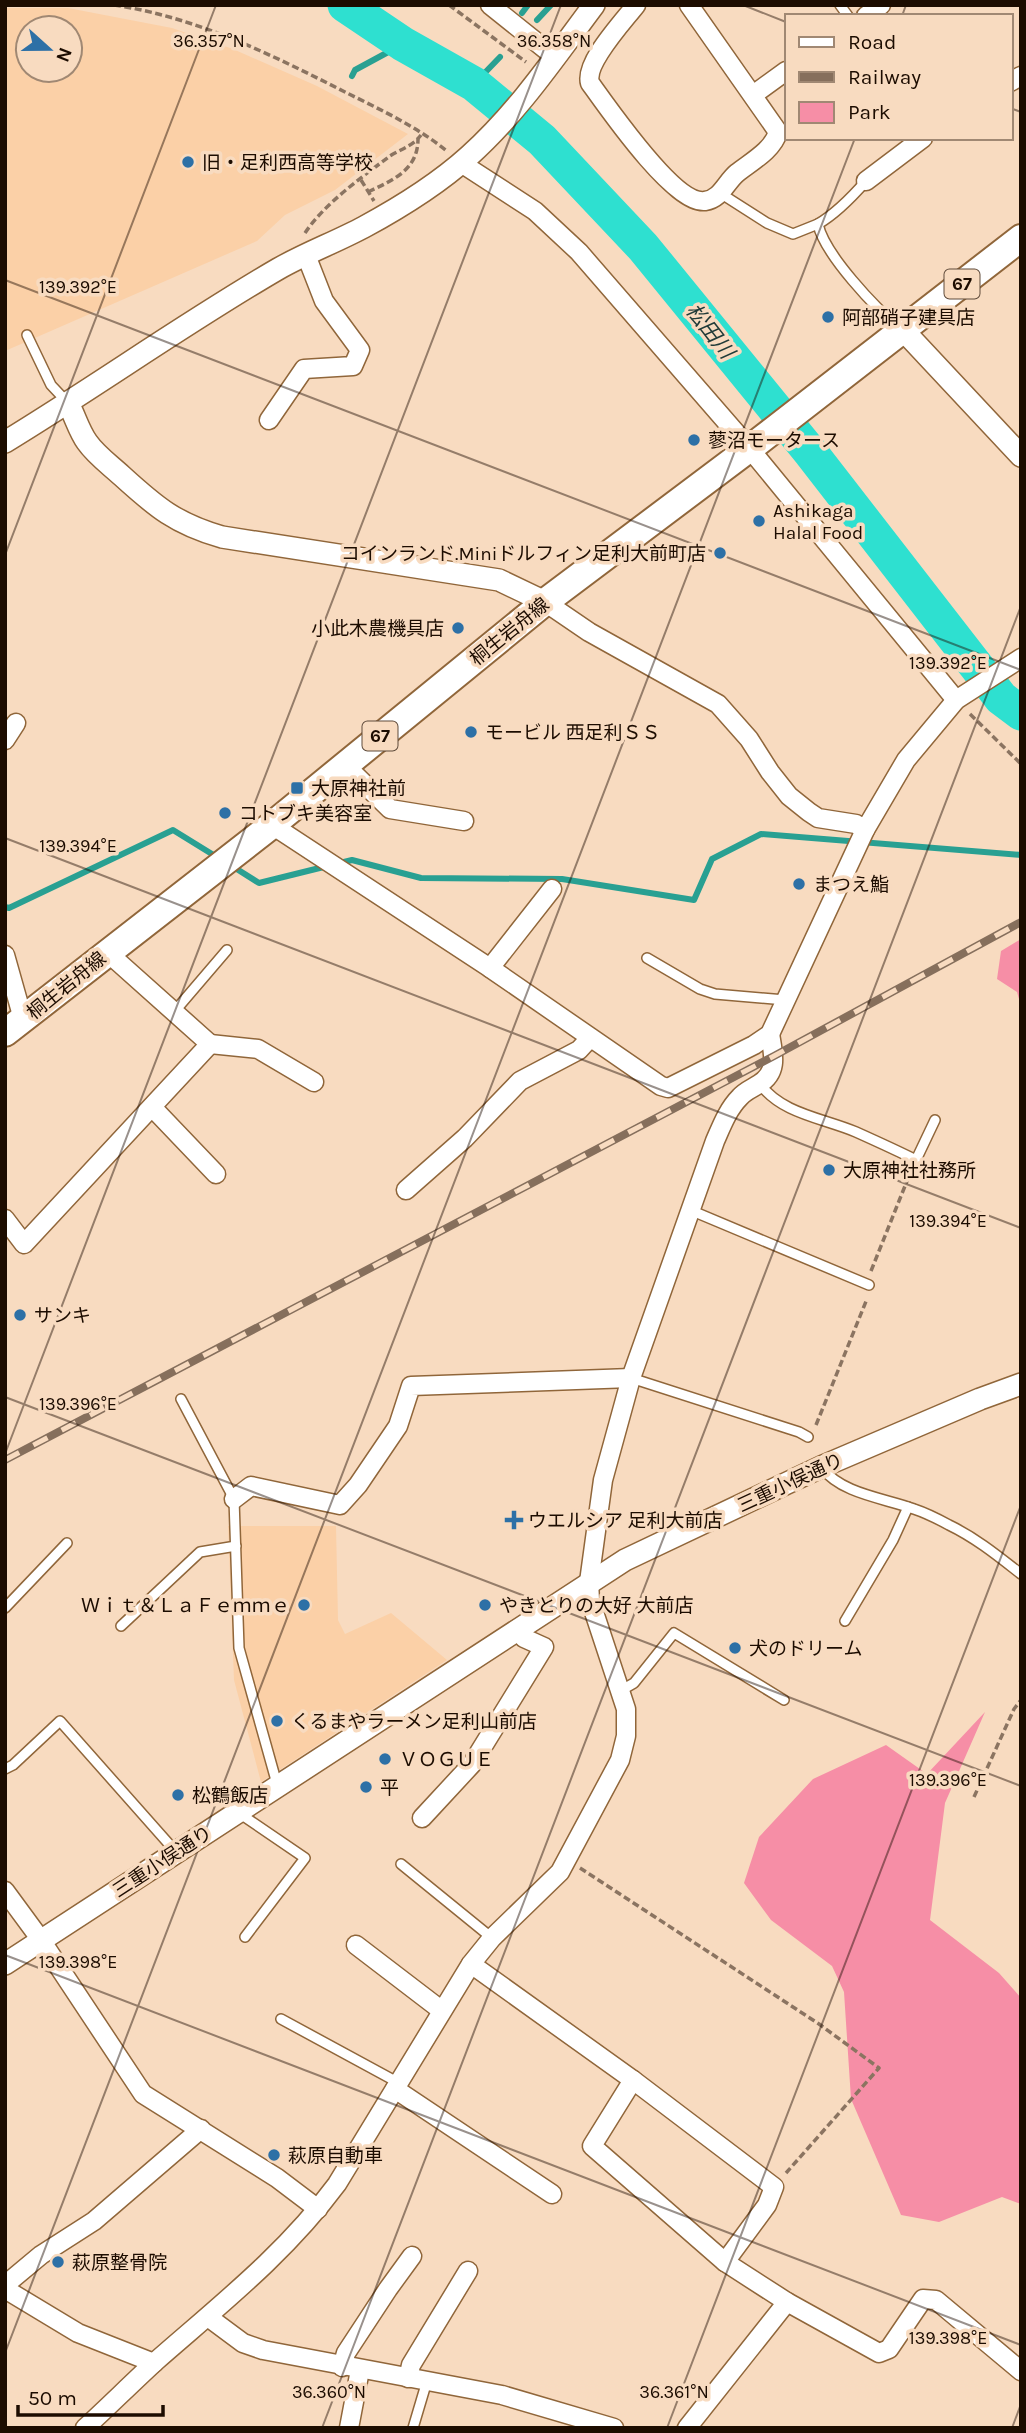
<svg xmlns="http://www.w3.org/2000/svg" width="1026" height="2433" viewBox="0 0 1026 2433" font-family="Karla,'Noto Sans JP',sans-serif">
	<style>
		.built { fill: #fbd0a7; fill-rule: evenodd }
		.green { fill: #f68ea6 }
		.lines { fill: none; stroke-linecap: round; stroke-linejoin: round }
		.stream { stroke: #29a092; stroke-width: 6 }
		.river { stroke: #2ee0d0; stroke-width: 35 }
		.service-casing { stroke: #90663a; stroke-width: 12 }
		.minor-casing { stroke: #90663a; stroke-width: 21 }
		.tertiary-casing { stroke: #90663a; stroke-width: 24 }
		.primary-casing { stroke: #90663a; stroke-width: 30 }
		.path { stroke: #8b7461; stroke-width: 3.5; stroke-dasharray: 7 3.5; stroke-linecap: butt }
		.service { stroke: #fff; stroke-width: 9 }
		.minor { stroke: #fff; stroke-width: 18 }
		.tertiary { stroke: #fff; stroke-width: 21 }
		.primary { stroke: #fff; stroke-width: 26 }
		.rail-casing { stroke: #866f5c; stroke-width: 8 }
		.rail { stroke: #f8dbc0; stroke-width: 5; stroke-dasharray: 16; stroke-linecap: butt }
		.ticks { fill: none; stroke: #1c0c00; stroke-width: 2; stroke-opacity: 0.45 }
		.poi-dot { fill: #2d70a6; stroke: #f8dbc0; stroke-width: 2.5 }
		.labels { text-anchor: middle; stroke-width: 7; stroke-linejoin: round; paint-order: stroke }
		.shield { fill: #f8dbc0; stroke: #5e4a3a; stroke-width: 2 }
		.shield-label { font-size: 18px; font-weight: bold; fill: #1c0c00 }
		.poi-label { font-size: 19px; fill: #1c0c00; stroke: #f8dbc0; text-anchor: start }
		.street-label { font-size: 19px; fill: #1c0c00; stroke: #f8dbc0 }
		.water-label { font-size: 21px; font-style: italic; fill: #213b38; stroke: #f8dbc0 }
		.ticks-label { font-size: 18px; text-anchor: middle; fill: #1c0c00; stroke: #f8dbc0; stroke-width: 7; stroke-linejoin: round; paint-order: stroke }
	</style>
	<rect width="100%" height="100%" fill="#f8dbc0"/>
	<g class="built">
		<path d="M5 8H68L172 28 233 49 317 86 408 134 335 190 285 215 257 241 5 351ZM28 28H70V70H28Z"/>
		<path d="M228 1526H336L338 1620 345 1634 391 1613 447 1660 261 1782 234 1680Z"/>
	</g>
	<g class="green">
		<path d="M1021 939V1006L1017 992 997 979 1001 951Z"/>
		<path d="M985 1712 945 1803 930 1920 999 1973 1021 1998V2204L1002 2197 939 2222 901 2215 851 2099 844 1992 832 1966 771 1920 744 1883 759 1837 813 1779 886 1745 927 1774Z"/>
	</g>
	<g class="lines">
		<g class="stream">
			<path d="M522 13 528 5"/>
			<path d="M537 20 551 5"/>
			<path d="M352 76 355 70 403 44"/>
			<path d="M474 84 500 57"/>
			<path d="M232 866 259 883 352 860 421 878 562 879 694 900 712 859 761 834 1021 855"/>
			<path d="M5 907 9 908 173 830 220 859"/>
		</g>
		<path class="river" d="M345 5 403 44 474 84 542 140 643 247 811 453 1001 698 1021 713"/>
		<g class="service-casing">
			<g id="service">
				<path d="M840 5 848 16"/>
				<path d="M866 181C852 197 837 213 818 224 824 254 876 309 901 329"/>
				<path d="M720 193 767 223 793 234 818 224"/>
				<path d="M27 335 51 385 67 402"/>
				<path d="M647 958 700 989 715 994 785 1000"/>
				<path d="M174 1012 227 950"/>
				<path d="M760 1084C782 1114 823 1118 856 1132 876 1141 896 1150 916 1160L935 1120"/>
				<path d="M690 1210 869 1285"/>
				<path d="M631 1378 799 1432 808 1437"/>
				<path d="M181 1399 234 1499 239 1648 277 1784"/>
				<path d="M822 1468C842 1494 884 1498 914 1509 926 1513 938 1519 949 1525 976 1538 998 1556 1021 1574"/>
				<path d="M5 1608 67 1543"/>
				<path d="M845 1621 893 1540 908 1507"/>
				<path d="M121 1626 200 1552 236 1546"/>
				<path d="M620 1691 634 1683 674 1633 784 1700"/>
				<path d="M5 1769 13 1765 60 1721 176 1852"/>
				<path d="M239 1813 305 1858 245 1937"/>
				<path d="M401 1864 492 1938"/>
				<path d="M281 2019 399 2083"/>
				<path d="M413 2428 427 2381"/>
			</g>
		</g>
		<g class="minor-casing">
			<g id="minor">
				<path d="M490 5 555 57"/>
				<path d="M636 5C623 22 584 63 590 83 608 108 675 205 705 201 721 199 726 182 737 173 751 162 773 150 778 132L689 5"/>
				<path d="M866 16 881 5"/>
				<path d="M1010 82 1021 76"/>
				<path d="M753 95 786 71"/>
				<path d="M461 163 535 211 579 252 750 449 956 700"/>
				<path d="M866 181 923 138"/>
				<path d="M269 420 304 369 353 366 360 350 324 301 306 255"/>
				<path d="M545 602 589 632 718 704 749 739 770 772 789 796 809 812 818 818 856 824 865 830"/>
				<path d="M5 740 16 723"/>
				<path d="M345 765 390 809 464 821"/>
				<path d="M272 825 490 968 661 1086 668 1088 754 1045 770 1034 865 830 906 760 956 700 1021 658"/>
				<path d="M5 955 23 1019"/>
				<path d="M490 968 552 889"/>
				<path d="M210 1044 258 1049 314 1082"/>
				<path d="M152 1107 216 1174"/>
				<path d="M406 1190 465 1138 520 1081 579 1050 590 1038"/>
				<path d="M5 1219 24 1244 210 1044 107 952"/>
				<path d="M234 1499 251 1486 340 1505 358 1485 398 1426 411 1386 631 1378"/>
				<path d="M422 1818 472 1764 544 1647 524 1638 517 1629"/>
				<path d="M5 1891 41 1940 143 2094 277 2178 318 2209"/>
				<path d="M356 1945 441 2010"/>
				<path d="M471 1964 633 2080 774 2187 767 2205 725 2262 787 2302 879 2353 889 2349 923 2299 936 2300 1021 2371"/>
				<path d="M633 2080 592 2146 725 2262"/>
				<path d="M395 2089 552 2194"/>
				<path d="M5 2285 41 2255 94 2221 201 2129"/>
				<path d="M5 2289 78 2333 154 2363"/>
				<path d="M208 2317 243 2343 263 2350 502 2395 614 2428"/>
				<path d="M342 2367 346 2353 388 2289 412 2256"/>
				<path d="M408 2378 411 2365 468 2271"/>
				<path d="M85 2428C109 2406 132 2383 156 2361 221 2304 285 2254 337 2184L471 1964 492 1938 560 1872 620 1760 626 1736V1709L590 1600 589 1582 603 1480 631 1378 715 1141C722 1125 728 1109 740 1097 745 1091 753 1088 759 1084 779 1072 773 1053 770 1034"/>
				<path d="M349 2428 360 2370"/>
				<path d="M687 2428 787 2302"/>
			</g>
		</g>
		<g class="tertiary-casing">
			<g id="tertiary">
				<path d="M904 331 1021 456"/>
				<path d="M68 403C75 416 79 431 87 442 96 455 110 465 122 476 156 507 176 524 222 537L499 580 545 602"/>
				<path d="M5 442C97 386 185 323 278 269 306 253 336 242 364 227 401 207 438 184 469 156 518 112 555 57 594 5"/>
				<path d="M5 1964 625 1560 821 1467 980 1399 1021 1384"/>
			</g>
		</g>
		<g class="primary-casing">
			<path id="primary" d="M5 1033 272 825 545 602 758 442 1021 238"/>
		</g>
		<g class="path">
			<path d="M114 5C196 17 272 55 345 92 379 109 418 127 448 152"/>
			<path d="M449 5 526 62"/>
			<path d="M361 180 374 201"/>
			<path d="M368 192C393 180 418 170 418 139"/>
			<path d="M305 233C324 204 362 177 390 156 401 149 413 146 421 135"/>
			<path d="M970 714 1021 764"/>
			<path d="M871 1271 911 1171"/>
			<path d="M816 1425 867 1299"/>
			<path d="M974 1797 1014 1709 1021 1700"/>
			<path d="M580 1868 819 2024 879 2068 786 2173"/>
		</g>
		<use href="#service" class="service"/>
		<use href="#minor" class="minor"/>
		<use href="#tertiary" class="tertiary"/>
		<use href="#primary" class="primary"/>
		<g class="rail-casing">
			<path id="rail" d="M5 1460 774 1056 1021 922"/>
		</g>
		<use href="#rail" class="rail"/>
	</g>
	<path class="ticks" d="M743 5 786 22M902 16 906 5M1010 108 1021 112M5 280 1021 670M5 555 216 5M5 838 1021 1228M5 1397 1021 1786M5 1454 561 5M5 1955 1021 2345M5 2353 855 138M322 2428 1021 606M667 2428 1021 1505M1012 2428 1021 2404"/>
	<g class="poi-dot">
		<circle cx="188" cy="162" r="7"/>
		<circle cx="828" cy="317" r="7"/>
		<circle cx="694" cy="440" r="7"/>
		<circle cx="759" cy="521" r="7"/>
		<circle cx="720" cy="553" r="7"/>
		<circle cx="458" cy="628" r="7"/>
		<circle cx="471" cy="732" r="7"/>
		<rect x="290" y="781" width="14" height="14" rx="3.5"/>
		<circle cx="225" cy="813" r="7"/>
		<circle cx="799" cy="884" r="7"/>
		<circle cx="829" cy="1170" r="7"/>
		<circle cx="20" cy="1315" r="7"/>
		<path d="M510.5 1509.5h7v7h7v7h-7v7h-7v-7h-7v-7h7z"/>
		<circle cx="304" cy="1605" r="7"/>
		<circle cx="485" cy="1605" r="7"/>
		<circle cx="735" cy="1648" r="7"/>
		<circle cx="277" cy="1721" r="7"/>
		<circle cx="385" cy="1759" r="7"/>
		<circle cx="366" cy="1787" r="7"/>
		<circle cx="178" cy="1795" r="7"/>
		<circle cx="274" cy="2155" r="7"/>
		<circle cx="58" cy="2262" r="7"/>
	</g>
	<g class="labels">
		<g class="shield">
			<rect x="944.5" y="269.5" width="35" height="29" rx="5"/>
			<rect x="362.5" y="721.5" width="35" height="29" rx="5"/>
		</g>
		<g class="shield-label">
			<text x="962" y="290">67</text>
			<text x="380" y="742">67</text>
		</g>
		<g class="poi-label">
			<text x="202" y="169">旧・足利西高等学校</text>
			<text x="842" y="324">阿部硝子建具店</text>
			<text x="708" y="447">蓼沼モータース</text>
			<text x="773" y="517">Ashikaga<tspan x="773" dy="22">Halal Food</tspan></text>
			<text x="706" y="560" text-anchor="end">コインランド.Miniドルフィン足利大前町店</text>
			<text x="444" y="635" text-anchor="end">小此木農機具店</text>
			<text x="485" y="739">モービル 西足利ＳＳ</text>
			<text x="311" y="795">大原神社前</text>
			<text x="239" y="820">コトブキ美容室</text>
			<text x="813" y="891">まつえ鮨</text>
			<text x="843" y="1177">大原神社社務所</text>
			<text x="34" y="1322">サンキ</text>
			<text x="528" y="1527">ウエルシア 足利大前店</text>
			<text x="290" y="1612" text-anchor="end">Ｗｉｔ＆ＬａＦｅｍｍｅ</text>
			<text x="499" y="1612">やきとりの大好 大前店</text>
			<text x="749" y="1655">犬のドリーム</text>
			<text x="291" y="1728">くるまやラーメン足利山前店</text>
			<text x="399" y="1766">ＶＯＧＵＥ</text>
			<text x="380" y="1794">平</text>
			<text x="192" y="1802">松鶴飯店</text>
			<text x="288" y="2162">萩原自動車</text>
			<text x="72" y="2269">萩原整骨院</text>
		</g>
		<g class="street-label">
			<text transform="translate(509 631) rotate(-39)" y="7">桐生岩舟線</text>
			<text transform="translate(66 985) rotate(-39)" y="7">桐生岩舟線</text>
			<text transform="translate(790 1482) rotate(-25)" y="7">三重小俣通り</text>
			<text transform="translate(162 1861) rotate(-33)" y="7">三重小俣通り</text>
		</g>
		<g class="water-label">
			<text transform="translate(710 331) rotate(52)" y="7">松田川</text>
		</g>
	</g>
	<g class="ticks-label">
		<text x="209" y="47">36.357°N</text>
		<text x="554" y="47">36.358°N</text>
		<text x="78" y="293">139.392°E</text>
		<text x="948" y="669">139.392°E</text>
		<text x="78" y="852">139.394°E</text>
		<text x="948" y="1227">139.394°E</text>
		<text x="78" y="1410">139.396°E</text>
		<text x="948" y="1786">139.396°E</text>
		<text x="78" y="1968">139.398°E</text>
		<text x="948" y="2344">139.398°E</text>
		<text x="329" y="2398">36.360°N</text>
		<text x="674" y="2398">36.361°N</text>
	</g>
	<rect width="1026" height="2433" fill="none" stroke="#1c0c00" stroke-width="14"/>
	<rect x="785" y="14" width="228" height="126" fill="#f8dbc0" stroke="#a08873" stroke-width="2"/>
	<rect x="799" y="37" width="35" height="10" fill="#ffffff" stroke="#a08873" stroke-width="2"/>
	<text x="848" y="49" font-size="21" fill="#1c0c00">Road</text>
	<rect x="799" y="72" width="35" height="10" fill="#866f5c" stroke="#a08873" stroke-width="2"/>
	<text x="848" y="84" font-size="21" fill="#1c0c00">Railway</text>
	<rect x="799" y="102" width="35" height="21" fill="#f68ea6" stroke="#a08873" stroke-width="2"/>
	<text x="848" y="119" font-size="21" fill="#1c0c00">Park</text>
	<g transform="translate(49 49) rotate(111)"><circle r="33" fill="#f8dbc0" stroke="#a08873" stroke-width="2"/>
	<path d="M0-5L12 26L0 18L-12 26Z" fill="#2d70a6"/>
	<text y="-10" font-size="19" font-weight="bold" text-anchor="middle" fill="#1c0c00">N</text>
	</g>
	<path d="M18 2405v10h145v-10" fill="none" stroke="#1c0c00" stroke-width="3.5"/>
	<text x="28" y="2405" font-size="21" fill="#1c0c00" stroke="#f8dbc0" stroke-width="5" paint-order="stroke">50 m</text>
</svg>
